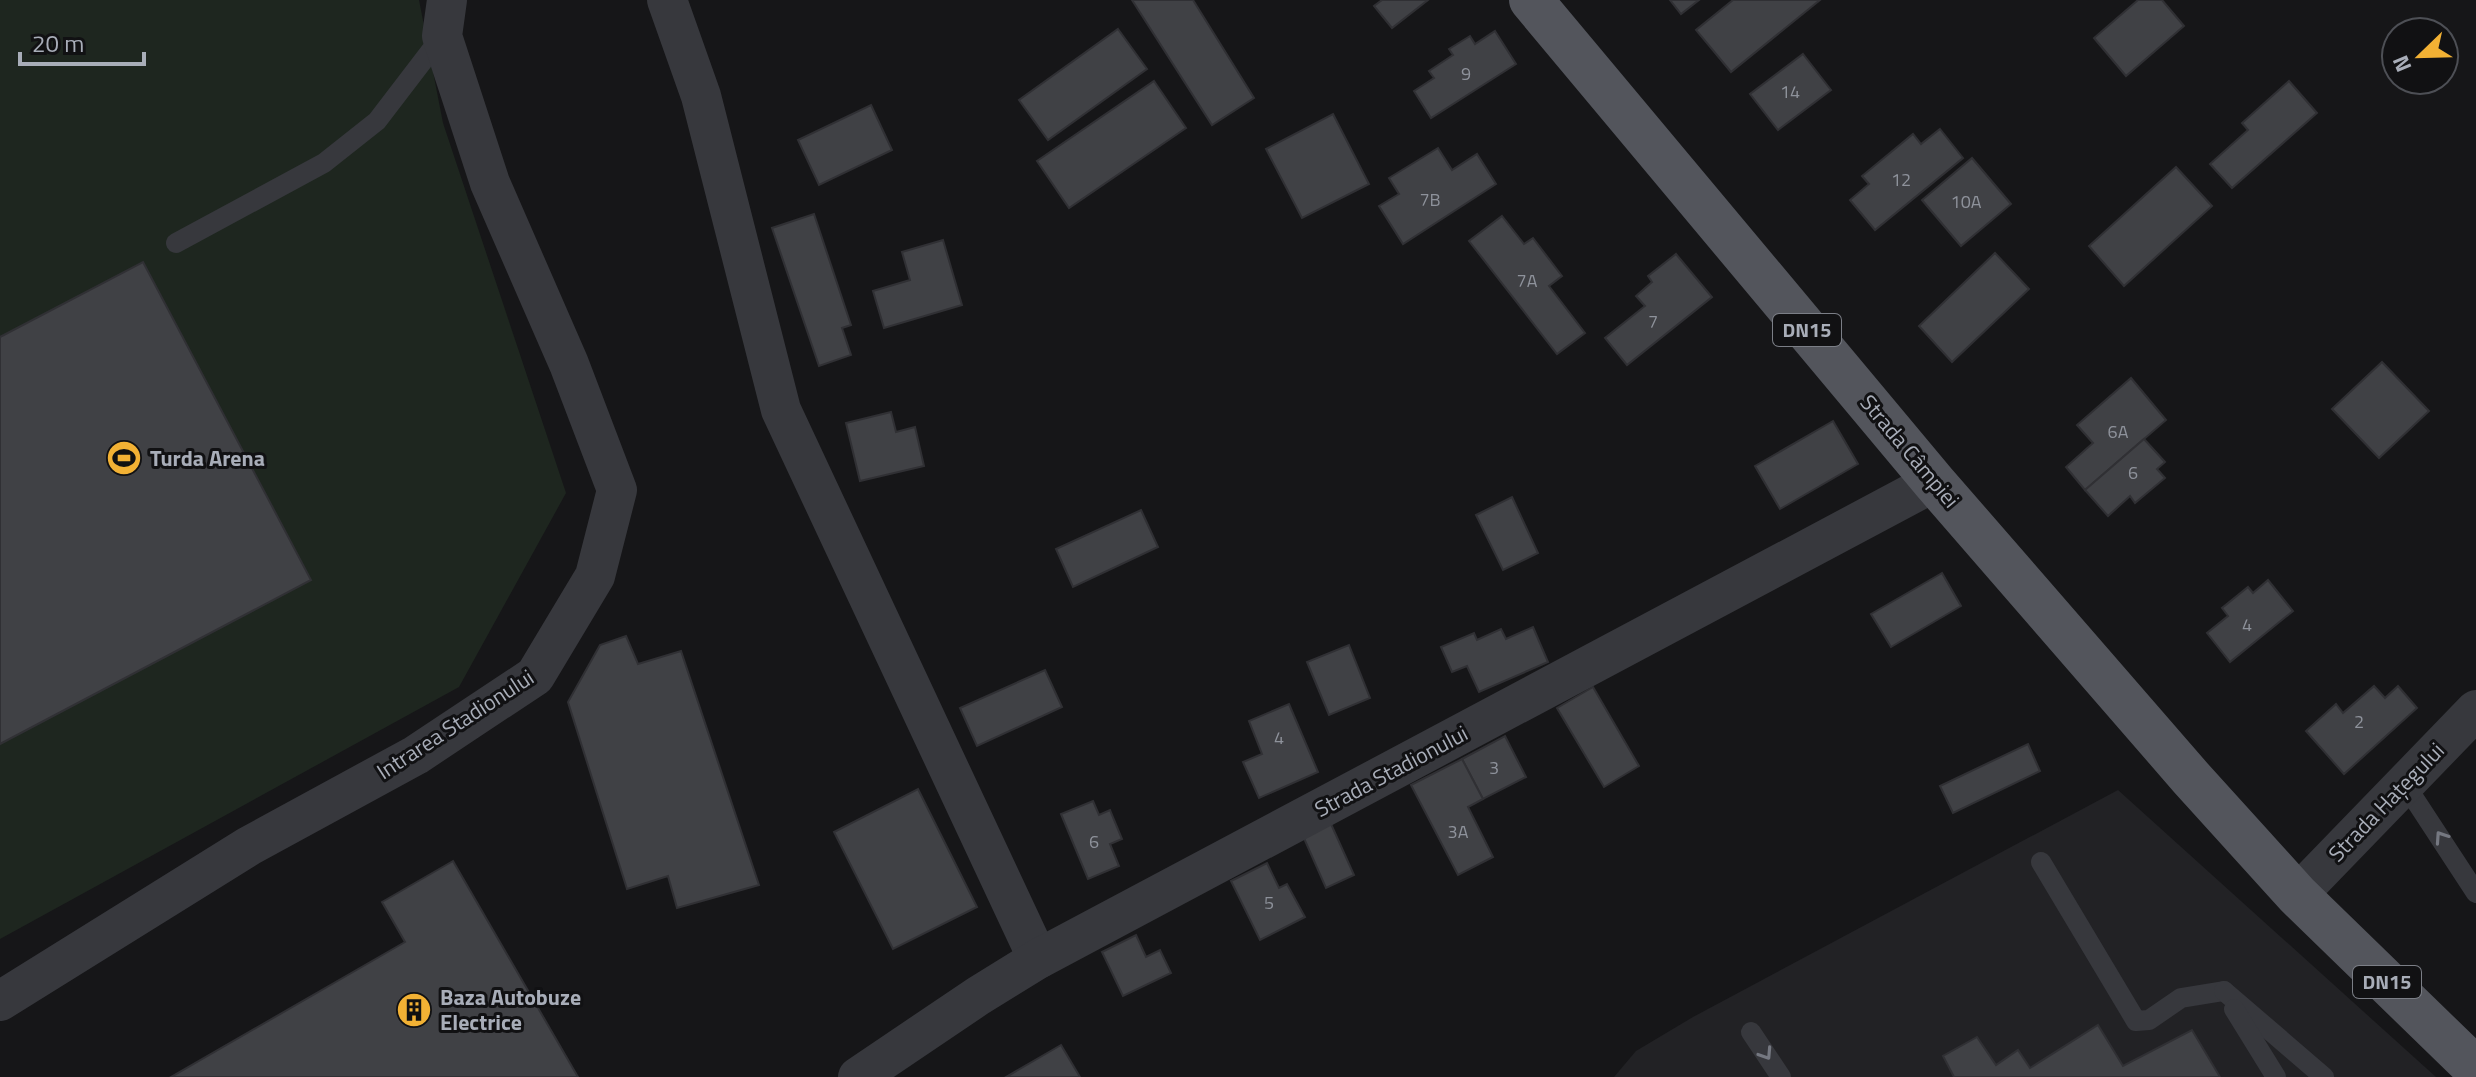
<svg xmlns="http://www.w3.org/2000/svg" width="2476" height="1077" viewBox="0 0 2476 1077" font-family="'Titillium Web',sans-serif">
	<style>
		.built { fill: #222225 }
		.green { fill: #1e261f }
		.building { fill: #404145; stroke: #303034; stroke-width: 2 }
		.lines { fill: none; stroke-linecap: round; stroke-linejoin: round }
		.service { stroke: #37383d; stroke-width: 20 }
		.minor { stroke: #37383d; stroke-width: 40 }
		.primary { stroke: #53555c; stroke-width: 44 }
		.oneway { stroke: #757881 }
		.labels { text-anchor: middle; stroke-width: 6; stroke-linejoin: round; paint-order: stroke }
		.number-label { font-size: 18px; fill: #8e929b }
		.shield { fill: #111113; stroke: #7b7e86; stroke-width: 2 }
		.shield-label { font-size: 20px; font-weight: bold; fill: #a8adb8 }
		.street-label { font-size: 22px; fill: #a8adb8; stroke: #111113 }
		.poi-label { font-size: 22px; font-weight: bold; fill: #a8adb8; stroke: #111113; text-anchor: start }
	</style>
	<rect width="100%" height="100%" fill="#161618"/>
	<path class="built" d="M2118 790 2436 1077H1614L1636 1051 1693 1017Z"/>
	<path class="green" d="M0 0H419L443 123 566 493 459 687 0 939Z"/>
	<g class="building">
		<path d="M1132 0H1193L1254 98 1212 125Z"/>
		<path d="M1382 0H1428L1392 28 1374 6Z"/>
		<path d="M1670 0H1699L1681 14Z"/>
		<path d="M1733 0H1820L1731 72 1696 30Z"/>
		<path d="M2138 0H2162L2184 26 2126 76 2094 38Z"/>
		<path d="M1118 29 1147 69 1048 140 1019 100Z"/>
		<path d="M1495 31 1516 64 1431 118 1414 91 1434 78 1429 71 1453 55 1449 49 1470 36 1475 44Z"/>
		<path d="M1803 54 1831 90 1778 130 1750 94Z"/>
		<path d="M1154 81 1186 128 1069 208 1037 161Z"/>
		<path d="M2289 81 2317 113 2232 188 2210 164 2248 130 2242 123Z"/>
		<path d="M871 105 892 150 819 185 798 140Z"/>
		<path d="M1333 114 1369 184 1302 218 1266 149Z"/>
		<path d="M1940 129 1963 158 1875 230 1850 200 1869 184 1862 176 1913 134 1921 144Z"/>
		<path d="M1438 148 1452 170 1477 154 1496 184 1403 244 1379 206 1399 194 1389 178Z"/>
		<path d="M1972 158 2011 204 1961 246 1922 200Z"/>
		<path d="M2176 167 2212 206 2124 286 2089 246Z"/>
		<path d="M814 214 851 325 842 328 851 355 819 366 772 228Z"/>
		<path d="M1502 216 1524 244 1533 238 1562 276 1549 286 1585 333 1557 354 1469 241Z"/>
		<path d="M943 240 962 305 884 328 873 291 910 280 902 252Z"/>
		<path d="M1995 253 2029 289 1952 362 1919 326Z"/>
		<path d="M1676 254 1712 297 1627 365 1605 338 1645 306 1636 296 1652 282 1648 276Z"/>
		<path d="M143 262 311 580 0 744V337Z"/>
		<path d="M2382 362 2429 411 2379 458 2332 409Z"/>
		<path d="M2131 378 2166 420 2085 490 2066 467 2093 443 2077 425Z"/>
		<path d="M891 412 896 432 915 427 924 466 860 481 846 423Z"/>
		<path d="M1833 421 1858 464 1780 509 1755 466Z"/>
		<path d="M2144 439 2165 462 2157 469 2165 478 2135 503 2130 496 2108 516 2085 490Z"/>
		<path d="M1512 497 1538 553 1503 570 1476 515Z"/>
		<path d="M1141 510 1158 547 1073 587 1056 549Z"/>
		<path d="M1942 573 1961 606 1891 647 1871 614Z"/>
		<path d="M2268 580 2293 611 2230 662 2207 633 2228 616 2222 608 2248 587 2253 593Z"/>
		<path d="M1533 627 1548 662 1479 692 1467 666 1452 672 1441 647 1474 633 1477 640 1501 629 1506 639Z"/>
		<path d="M626 636 638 664 681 651 759 885 677 908 668 876 627 889 568 702 600 645Z"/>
		<path d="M1349 645 1370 698 1329 715 1307 662Z"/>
		<path d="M1045 670 1062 707 977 746 960 708Z"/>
		<path d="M2374 686 2385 698 2398 686 2417 708 2344 774 2306 731 2336 704 2343 713Z"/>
		<path d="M1593 687 1639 766 1604 787 1557 708Z"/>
		<path d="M1289 704 1318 772 1259 798 1243 762 1262 754 1249 721Z"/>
		<path d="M1505 736 1526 777 1483 799 1462 759Z"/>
		<path d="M2028 744 2040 771 1953 813 1940 786Z"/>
		<path d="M1462 759 1483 799 1468 807 1493 857 1458 875 1411 785Z"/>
		<path d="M918 789 977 907 893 949 834 832Z"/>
		<path d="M1093 801 1099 815 1110 810 1122 839 1110 844 1119 866 1088 879 1061 814Z"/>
		<path d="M1331 824 1354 875 1326 888 1303 836Z"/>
		<path d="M453 861 578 1077H171L405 942 382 902Z"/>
		<path d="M1267 863 1279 888 1287 884 1305 917 1260 940 1231 881Z"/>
		<path d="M1136 935 1146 957 1160 950 1171 973 1123 996 1102 952Z"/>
		<path d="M2098 1025 2123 1066 2192 1030 2220 1077H1954L1943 1056 1977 1037 1996 1065 2018 1050 2030 1068Z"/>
		<path d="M1061 1045 1080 1077H1006Z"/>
	</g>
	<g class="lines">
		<g class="service">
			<path d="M176 243 324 163 377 121 442 36"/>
			<path d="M2404 783 2476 893"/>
			<path d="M2041 862 2136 1021 2149 1020 2181 998 2224 991"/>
			<path d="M2224 991 2324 1077"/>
			<path d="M2234 1009 2276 1077"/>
			<path d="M1751 1032 1781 1077"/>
		</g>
		<g class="minor">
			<path d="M667 0 701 96 781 410 1038 959"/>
			<path d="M2297 895 2476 710"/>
			<path d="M0 1001 249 846 416 755 535 676 595 576 617 490 569 364 490 183 442 36 447 0"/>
			<path d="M858 1077 978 996 1038 959 1934 482"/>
		</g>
		<path class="primary" d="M1531 0 1934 482 2191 778 2297 895 2476 1069"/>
	</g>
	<defs><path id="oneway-chevron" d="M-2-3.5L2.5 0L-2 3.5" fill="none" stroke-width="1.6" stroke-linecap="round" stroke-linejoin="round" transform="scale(2)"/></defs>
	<g class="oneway">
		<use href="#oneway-chevron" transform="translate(2441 837) rotate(-124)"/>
		<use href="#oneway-chevron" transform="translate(1766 1054) rotate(57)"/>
	</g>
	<defs>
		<g id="stadium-disc" transform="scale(1.8)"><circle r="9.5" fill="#f2b134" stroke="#111113"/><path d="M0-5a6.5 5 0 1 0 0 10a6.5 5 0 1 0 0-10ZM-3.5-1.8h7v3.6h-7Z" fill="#111"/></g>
		<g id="building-disc" transform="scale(1.8)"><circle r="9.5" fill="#f2b134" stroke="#111113"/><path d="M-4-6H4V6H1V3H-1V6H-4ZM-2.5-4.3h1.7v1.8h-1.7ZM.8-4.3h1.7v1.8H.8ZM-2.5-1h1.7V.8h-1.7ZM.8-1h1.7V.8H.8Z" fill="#111"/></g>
	</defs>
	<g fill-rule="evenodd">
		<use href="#stadium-disc" x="124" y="458"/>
		<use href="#building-disc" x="414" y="1010"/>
	</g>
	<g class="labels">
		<g class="number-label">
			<text x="1466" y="80">9</text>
			<text x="1790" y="98">14</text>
			<text x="1901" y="186">12</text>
			<text x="1430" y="206">7B</text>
			<text x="1966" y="208">10A</text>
			<text x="1527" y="287">7A</text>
			<text x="1653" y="328">7</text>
			<text x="2118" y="438">6A</text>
			<text x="2133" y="479">6</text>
			<text x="2247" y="631">4</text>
			<text x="2359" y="728">2</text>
			<text x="1279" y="744">4</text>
			<text x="1494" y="774">3</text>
			<text x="1458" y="838">3A</text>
			<text x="1094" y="848">6</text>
			<text x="1269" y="909">5</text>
		</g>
		<g class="shield">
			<rect x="1773" y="314" width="68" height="32" rx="6"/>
			<rect x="2353" y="966" width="68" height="32" rx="6"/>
		</g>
		<g class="shield-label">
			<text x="1807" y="337">DN15</text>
			<text x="2387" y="989">DN15</text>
		</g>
		<g class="street-label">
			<text transform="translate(1910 451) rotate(50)" y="8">Strada Câmpiei</text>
			<text transform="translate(455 724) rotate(-33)" y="8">Intrarea Stadionului</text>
			<text transform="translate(1391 771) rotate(-28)" y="8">Strada Stadionului</text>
			<text transform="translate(2386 802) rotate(-46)" y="8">Strada Hațegului</text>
		</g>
		<g class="poi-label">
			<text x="150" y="466">Turda Arena</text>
			<text x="440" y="1005">Baza Autobuze<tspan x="440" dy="25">Electrice</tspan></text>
		</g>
	</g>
	<g transform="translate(2420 56) rotate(247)"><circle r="38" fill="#111113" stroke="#4d4f55" stroke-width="2"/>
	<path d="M0-6L14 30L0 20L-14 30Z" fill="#f2b134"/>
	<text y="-12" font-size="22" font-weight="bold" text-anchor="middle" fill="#a8adb8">N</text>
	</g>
	<path d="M20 52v12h124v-12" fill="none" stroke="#a8adb8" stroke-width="4"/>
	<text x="32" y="52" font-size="24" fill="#a8adb8" stroke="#111113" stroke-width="6" paint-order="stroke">20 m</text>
</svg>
